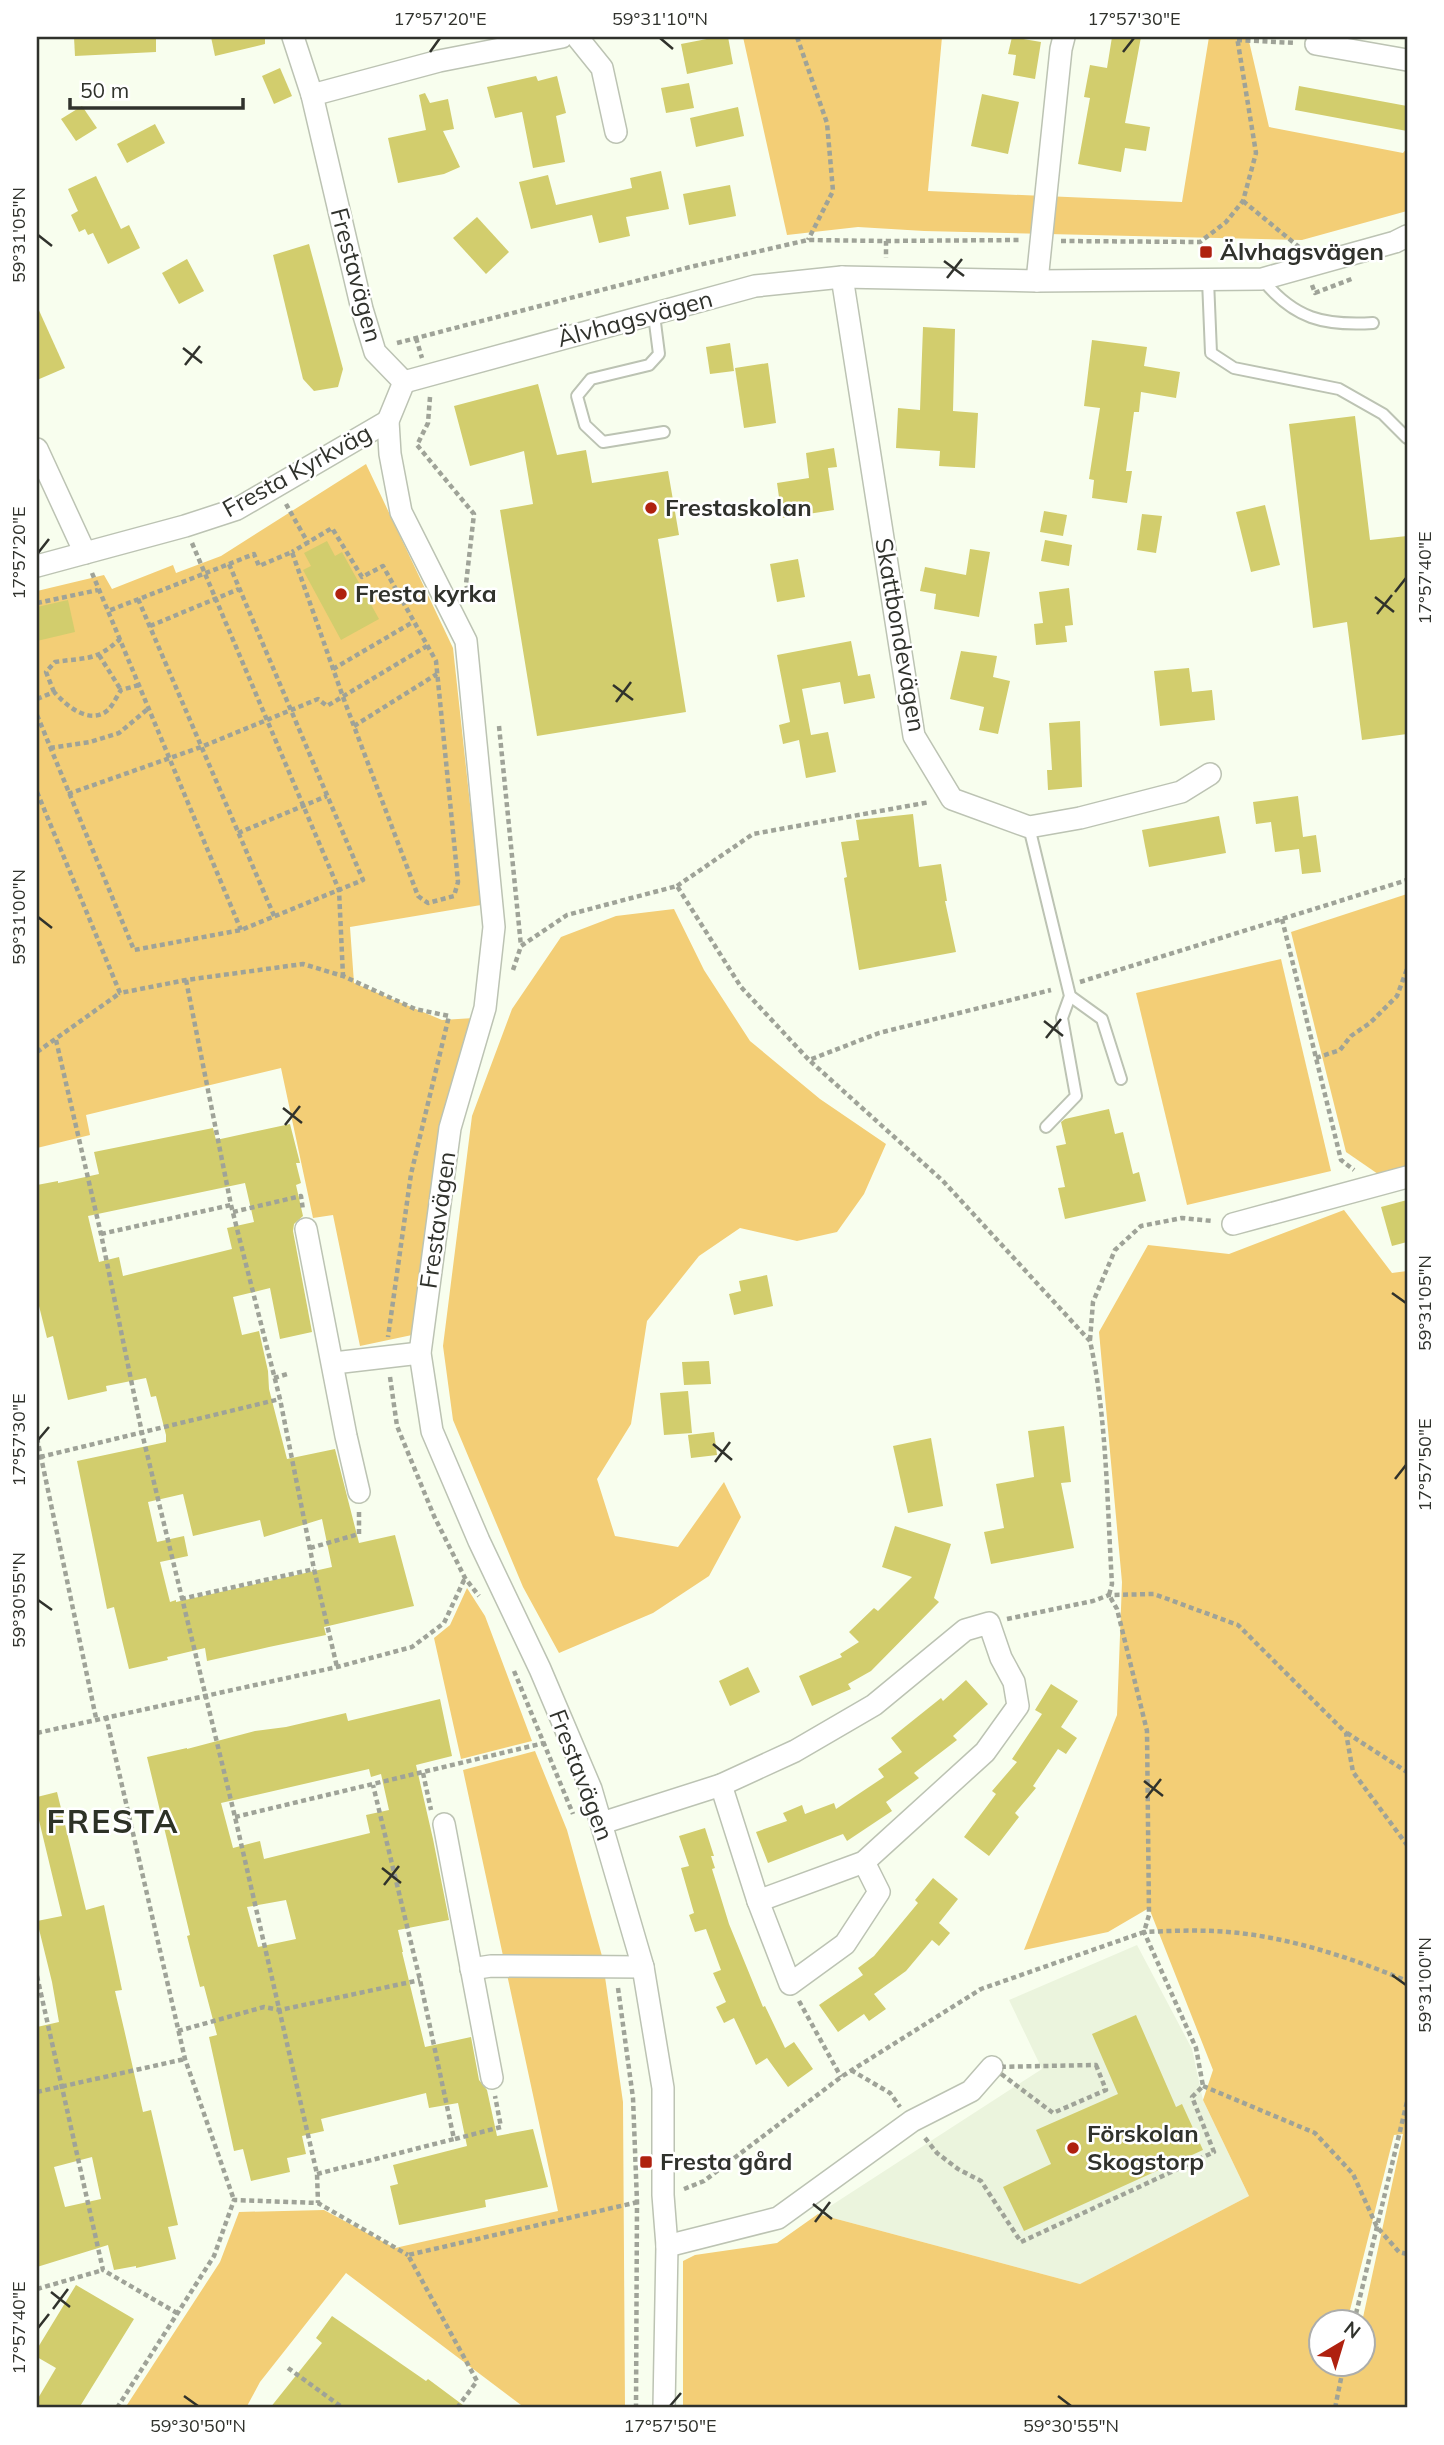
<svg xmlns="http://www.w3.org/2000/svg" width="1444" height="2445" viewBox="0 0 1444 2445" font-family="Mulish,sans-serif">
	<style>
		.built { fill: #ebf4dd }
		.green { fill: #f3ce76; fill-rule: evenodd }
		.building { fill: #d2cd6d; fill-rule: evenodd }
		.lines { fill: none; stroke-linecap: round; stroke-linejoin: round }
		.lane-casing { stroke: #bcc3b3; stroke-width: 14 }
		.street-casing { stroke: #bcc3b3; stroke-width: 24 }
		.path { stroke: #9fa398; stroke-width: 4.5; stroke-dasharray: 5 3.5; stroke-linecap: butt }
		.lane { stroke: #fff; stroke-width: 10 }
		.street { stroke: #fff; stroke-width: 21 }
		.ticks { fill: none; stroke: #30322c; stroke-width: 2.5 }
		.poi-dot { fill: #af210f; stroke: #fff; stroke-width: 2.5 }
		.labels { text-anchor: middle; stroke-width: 5; stroke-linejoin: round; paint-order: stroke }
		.poi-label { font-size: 24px; font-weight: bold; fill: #30322c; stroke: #fff; text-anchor: start }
		.street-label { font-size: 24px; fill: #30322c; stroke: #fff }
		.district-label { font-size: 32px; font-weight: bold; letter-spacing: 2px; fill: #2d3226; stroke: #fff }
		.neatline { fill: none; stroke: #30322c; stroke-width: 2.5 }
		.ticks-label { font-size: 18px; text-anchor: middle; fill: #30322c }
	</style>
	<rect width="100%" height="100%" fill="#f8feee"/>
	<path class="built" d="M1137 1945 1192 2049 1203 2100 1249 2196 1080 2284 818 2214 1042 2069 1009 2000Z"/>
	<g class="green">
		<path d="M743 37H942L928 191 1182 202 1209 37H1248L1269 127 1403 153 1407 148V211L1302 240 924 231 858 227 787 235Z"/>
		<path d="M366 464 453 648 481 905 350 927 354 983 442 1020 474 1018 412 1335 360 1346 333 1215 313 1218 281 1068 86 1115 90 1135 37 1148V591L104 575 112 589 173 565 176 573 221 556Z"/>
		<path d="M1407 894V1166L1378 1174 1346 1152 1291 932Z"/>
		<path d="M674 909 704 970 750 1041 820 1099 886 1144 864 1194 837 1232 797 1241 740 1228 699 1256 647 1321 631 1424 597 1479 615 1536 678 1547 724 1482 741 1517 709 1576 653 1613 559 1653 523 1587 453 1420 443 1346 472 1116 512 1009 561 937 616 916Z"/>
		<path d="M1281 959 1331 1171 1187 1205 1136 993Z"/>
		<path d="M1344 1210 1392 1273 1407 1271V2408H683V2261L695 2255 777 2243 818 2214 1080 2284 1249 2196 1203 2100 1213 2070 1149 1908 1108 1932 1024 1950 1117 1715 1122 1582 1099 1332 1148 1245 1229 1254ZM1403 2134 1362 2322H1364V2364L1352 2365 1350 2371 1337 2367V2365L1322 2364V2322H1347L1394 2135Z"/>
		<path d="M467 1588 485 1616 532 1741 461 1759 434 1638 450 1625Z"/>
		<path d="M535 1751 567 1830 602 1956 623 2102 625 2408H525L346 2273 260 2382 246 2408H125L220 2262 239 2212 324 2210 395 2248 558 2211 463 1770Z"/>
	</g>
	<g class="building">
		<path d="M74 37H156V52L75 56Z"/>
		<path d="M211 37H265V44L215 56Z"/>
		<path d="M717 37H728L733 64 687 74 681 44Z"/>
		<path d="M1012 37 1041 42 1035 79 1013 75 1016 55 1008 54Z"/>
		<path d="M1112 37H1141L1125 123 1150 127 1146 151 1125 148 1121 172 1078 164 1090 98 1084 97 1090 65 1107 68Z"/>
		<path d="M280 68 292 96 274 104 262 76Z"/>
		<path d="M536 76 538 81 557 76 566 113 556 116 565 162 533 168 522 112 495 118 487 87Z"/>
		<path d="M689 83 694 108 666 113 661 88Z"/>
		<path d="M1299 86 1407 106V131L1295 110Z"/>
		<path d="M425 93 430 103 448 99 454 129 443 131 460 167 444 174 398 183 388 138 426 130 419 95Z"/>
		<path d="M982 94 1019 102 1008 154 971 146Z"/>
		<path d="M82 106 97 128 76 141 61 119Z"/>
		<path d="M738 107 744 136 696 147 690 118Z"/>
		<path d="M155 124 165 143 127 163 117 144Z"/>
		<path d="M661 171 669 209 626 217 630 236 599 243 592 215 531 229 519 182 548 175 556 205 632 188 630 178Z"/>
		<path d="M96 176 121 229 129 225 140 248 108 264 93 233 88 235 85 229 79 232 71 215 78 211 68 189Z"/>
		<path d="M730 185 736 216 689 225 683 194Z"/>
		<path d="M477 217 509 252 486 274 453 238Z"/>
		<path d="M309 244 343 369 338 387 314 391 303 379 273 255Z"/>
		<path d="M187 259 204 291 179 304 162 273Z"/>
		<path d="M37 306 65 368 37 380Z"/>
		<path d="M923 327 955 329 953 411 978 413 975 468 939 466 940 451 896 448 898 408 920 410Z"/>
		<path d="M1092 340 1147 347 1144 366 1180 372 1176 398 1141 392 1139 412H1134L1126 471H1132L1127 503 1092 498 1094 480 1089 479 1100 408 1084 406Z"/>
		<path d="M730 343 734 371 710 374 706 347Z"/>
		<path d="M768 363 776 423 744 428 735 368Z"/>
		<path d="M538 384 557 455 586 450 592 483 668 471 679 535 658 539 686 712 537 736 500 510 533 504 524 451 470 466 454 406Z"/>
		<path d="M1355 416 1370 540 1407 536V734L1362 740 1347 622 1313 628 1289 424Z"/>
		<path d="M834 448 837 467 828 468 834 510 782 518 777 483 809 478 806 453Z"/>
		<path d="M1265 505 1280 565 1251 572 1236 512Z"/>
		<path d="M1044 511 1067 515 1063 536 1040 532Z"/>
		<path d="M1142 514 1162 516 1156 553 1137 550Z"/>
		<path d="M1045 540 1072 545 1069 566 1041 561Z"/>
		<path d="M327 541 335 556 342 552 379 619 341 640 303 570 311 566 304 553Z"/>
		<path d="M970 549 990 552 979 617 934 609 936 594 920 591 925 567 966 575Z"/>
		<path d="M798 559 805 597 777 602 770 564Z"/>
		<path d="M1069 588 1073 625 1065 626 1067 642 1036 645 1034 624 1043 623 1039 592Z"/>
		<path d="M68 600 75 632 37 641V607Z"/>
		<path d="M851 641 858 676 870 674 875 698 844 704 840 682 802 689 811 735 828 732 836 772 806 778 799 740 783 744 779 725 790 722 777 655Z"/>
		<path d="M961 651 997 656 993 677 1010 681 998 734 979 730 984 707 950 699Z"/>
		<path d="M1189 668 1192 692 1212 690 1215 720 1160 726 1154 671Z"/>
		<path d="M1080 721 1082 787 1048 790 1047 770H1052L1049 723Z"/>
		<path d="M1298 796 1303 837 1316 835 1321 872 1302 874 1299 849 1275 852 1271 822 1256 824 1253 802Z"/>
		<path d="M913 814 919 867 941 864 947 901H945L956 952 859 970 844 878 847 877 841 842 859 840 856 820Z"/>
		<path d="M1219 816 1226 853 1149 867 1142 830Z"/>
		<path d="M1109 1109 1115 1134 1123 1132 1133 1174 1139 1172 1146 1201 1065 1219 1058 1188 1065 1187 1056 1146 1066 1144 1061 1122 1065 1119Z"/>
		<path d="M290 1124 300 1163H296L301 1183 296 1185 303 1216 294 1224 293 1231 312 1332 280 1339 270 1288 233 1297 242 1335 259 1331 268 1371 269 1389 287 1459 335 1449 359 1543 395 1535 414 1606 324 1627 326 1635 269 1647 207 1661 205 1648 167 1657 168 1660 129 1669 114 1607 107 1609 77 1461 166 1442V1435L156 1396 151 1397 146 1378 106 1386 107 1391 68 1400 53 1336 47 1338 37 1298V1185L58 1181V1183L99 1174 94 1152 213 1128 216 1140ZM245 1183 254 1222 227 1228 232 1249 123 1276 119 1257 99 1262 88 1216ZM183 1494 193 1536 260 1520 264 1537 322 1519 332 1567 176 1602V1600L170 1602 160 1562 188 1556 184 1536 157 1542 148 1502Z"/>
		<path d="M1407 1200V1242L1392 1246 1381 1207Z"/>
		<path d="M767 1275 773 1306 734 1315 729 1294 741 1291 739 1281Z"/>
		<path d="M709 1361 711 1384 684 1385 682 1362Z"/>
		<path d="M688 1391 692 1433 664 1435 660 1393Z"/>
		<path d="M1064 1426 1071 1482 1061 1483 1074 1548 991 1564 984 1532 1004 1528 996 1484 1034 1477 1028 1431Z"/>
		<path d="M714 1432 717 1455 691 1458 688 1435Z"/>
		<path d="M931 1438 943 1506 908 1513 893 1446Z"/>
		<path d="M895 1526 951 1544 934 1598 939 1602 871 1671 848 1684 851 1689 812 1706 799 1676 842 1657 840 1654 859 1642 849 1632 874 1608 878 1611 912 1577 882 1567Z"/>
		<path d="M748 1667 760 1692 730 1706 719 1681Z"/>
		<path d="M966 1680 988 1704 953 1736 957 1740 914 1773 919 1778 886 1802 892 1811 847 1841 843 1834 768 1863 756 1832 787 1821 783 1813 802 1805 805 1814 834 1803 836 1809 884 1777 878 1769 902 1752 891 1738 941 1698 943 1701Z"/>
		<path d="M1051 1684 1078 1701 1061 1727 1077 1738 1066 1754 1058 1749 1033 1786 1036 1788 1015 1813 1019 1817 989 1856 964 1837 996 1794 992 1791 1017 1762 1012 1759 1042 1714 1035 1710Z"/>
		<path d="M440 1699 452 1756 416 1765 433 1839 449 1920 398 1930 403 1952H402L425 2047 471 2037 479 2080 487 2090 497 2136 533 2129 548 2187 485 2200 486 2207 399 2225 390 2186 398 2184 393 2165 467 2146 458 2103 429 2108 426 2093 321 2119 324 2131 302 2136 306 2154 287 2158 290 2172 251 2181 243 2149 234 2151 209 2037 217 2035 204 1986 200 1987 187 1936 190 1935 147 1757 187 1748V1749L255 1731 286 1727 346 1713 348 1721ZM369 1769 371 1777 381 1774 389 1810 366 1815 370 1833 264 1859 260 1841 233 1848 221 1803ZM286 1900 296 1939 258 1947 247 1907Z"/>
		<path d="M57 1792 86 1910 104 1905 122 1990 115 1991 124 2029 143 2112 151 2110 178 2225 168 2227 176 2259 136 2268V2266L114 2270 108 2245 37 2267V2027L59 2022 52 1982 37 1921 62 1916 37 1812V1797ZM92 2157 101 2199 65 2207 54 2167Z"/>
		<path d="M705 1828 714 1856H711L715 1868 712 1869 729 1924 763 2007 765 2006 785 2048 794 2042 813 2069 788 2087 767 2058 756 2065 734 2018 724 2023 716 2007 726 2002 713 1973 721 1970 706 1929 695 1932 689 1915 694 1913 681 1868 689 1866 679 1836Z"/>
		<path d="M933 1878 958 1899 939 1923 950 1933 939 1946 932 1940 906 1971 874 1994 886 2009 869 2021 864 2014 838 2032 819 2005 863 1975 858 1968 874 1956 918 1903 915 1900Z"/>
		<path d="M1136 2015 1176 2107 1182 2104 1203 2150 1024 2231 1003 2187 1051 2164 1036 2130 1118 2094 1092 2034Z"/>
		<path d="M76 2285 134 2319 79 2408H37V2400L56 2368 37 2357V2349Z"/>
		<path d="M332 2316 426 2381 428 2379 467 2408H270L322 2343 316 2338Z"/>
	</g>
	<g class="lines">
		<g class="lane-casing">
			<g id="lane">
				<path d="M1262 279C1294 319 1324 326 1373 323"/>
				<path d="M1208 280 1211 353 1234 368 1339 389 1383 414 1407 438"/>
				<path d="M654 315 659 354 649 365 591 379 577 396 585 425 603 442 664 432"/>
				<path d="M1029 827 1070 996 1062 1018 1076 1096 1046 1127"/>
				<path d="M1070 996 1102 1019 1121 1079"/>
			</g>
		</g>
		<g class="street-casing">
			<g id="street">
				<path d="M293 37 312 95 362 309 375 352 404 382"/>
				<path d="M577 37 602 68 616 132"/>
				<path d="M1316 44 1407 60"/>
				<path d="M312 95 439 61 562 37"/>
				<path d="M842 277 914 736 952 799 1029 827 1080 818 1181 792 1210 774"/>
				<path d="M1037 281 1061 49 1064 37"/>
				<path d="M404 382 388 421 390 454 401 512 466 641 494 927 485 1008 450 1128 420 1353 432 1431 479 1541 540 1669 591 1789 643 1967 663 2088V2195L667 2246 664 2408"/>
				<path d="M404 382 755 286 842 277 1037 281 1262 279 1395 242 1407 236"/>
				<path d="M37 449 85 553"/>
				<path d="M37 566 185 526 237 509 388 421"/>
				<path d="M1233 1224 1407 1177"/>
				<path d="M306 1229 346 1436 359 1492"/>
				<path d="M334 1363 420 1353"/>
				<path d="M721 1785 758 1901 790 1984 845 1944 879 1892 864 1862"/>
				<path d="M602 1823 721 1785 795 1751 874 1705 965 1630 989 1623 1001 1658 1014 1682 1018 1706 985 1752 864 1862 758 1901"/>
				<path d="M444 1824 492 2078"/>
				<path d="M471 1969 491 1966 643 1967"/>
				<path d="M667 2246 778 2218 912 2121 971 2091 992 2067"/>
			</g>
		</g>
		<g class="path">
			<path d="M797 37 827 123 833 191 808 240"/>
			<path d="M1237 40 1296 43"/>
			<path d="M1243 201 1299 247"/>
			<path d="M886 241 1020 240"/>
			<path d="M1061 241 1200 242 1226 222 1243 201 1256 153 1237 37"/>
			<path d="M1312 285 1315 293 1354 278"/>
			<path d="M416 338 422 358"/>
			<path d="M397 343 690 267 808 240 886 241V258"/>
			<path d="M430 397 428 423 417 445 474 514 466 584 468 592"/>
			<path d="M286 504 308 543"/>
			<path d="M192 543 339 890 343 976"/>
			<path d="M229 564 254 554 259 566 292 552 343 697 418 896 428 903 454 896 458 882 436 661 383 566 362 577 332 528 292 552"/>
			<path d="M92 573 108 611"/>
			<path d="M138 599 275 918"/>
			<path d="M37 603 98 590"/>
			<path d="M150 626 239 589"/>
			<path d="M99 655 121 690"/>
			<path d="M333 669 413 622"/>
			<path d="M54 692 46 672 55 662C86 657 95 662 120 639"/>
			<path d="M37 699 54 692C66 705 89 726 108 710 113 705 117 696 121 690L139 685"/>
			<path d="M37 715 134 950 241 930 363 880 229 564 108 611 241 930"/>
			<path d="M354 726 437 674"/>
			<path d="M499 726 521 946"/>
			<path d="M50 748 90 742 119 733 149 708"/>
			<path d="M37 792 120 993 186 980 303 964 343 976 415 1009 449 1016 411 1174 388 1337"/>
			<path d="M68 794 201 747 318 699 327 706 427 646"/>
			<path d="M238 833 327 796"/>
			<path d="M677 886 753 834 930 802"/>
			<path d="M1282 919 1341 1160 1354 1170"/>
			<path d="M513 970 521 946 567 915 677 886 741 987 809 1060 879 1033 1051 990"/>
			<path d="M186 980 231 1205 280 1399 314 1569 337 1667"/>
			<path d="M1080 982 1407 880"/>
			<path d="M56 1040 101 1234 142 1433 235 1817 317 2174 318 2203"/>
			<path d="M37 1052 120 993"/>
			<path d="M1316 1058 1340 1050 1351 1036 1370 1023 1397 996 1407 969"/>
			<path d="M233 1212 301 1196 303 1210"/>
			<path d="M101 1234 231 1205"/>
			<path d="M1090 1340 1093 1302 1115 1250 1141 1226 1182 1218 1212 1221"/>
			<path d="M390 1377 397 1426 434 1516 465 1578 479 1596"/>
			<path d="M274 1378 287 1374"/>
			<path d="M37 1438 96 1718"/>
			<path d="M40 1457 280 1399"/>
			<path d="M310 1548 359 1534V1510"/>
			<path d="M181 1599 314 1569"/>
			<path d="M1007 1619 1093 1601 1109 1595 1154 1594 1238 1625 1346 1733 1353 1772 1407 1845"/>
			<path d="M514 1671 573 1814"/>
			<path d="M106 1716 185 2059 234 2200"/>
			<path d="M37 1733 337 1667 412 1647 444 1623 465 1578"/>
			<path d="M1347 1733 1407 1772"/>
			<path d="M423 1773 431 1810"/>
			<path d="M235 1817 544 1743"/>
			<path d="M37 1976 103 2270 177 2313"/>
			<path d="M618 1988 633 2098 637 2202 636 2408"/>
			<path d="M799 2001 841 2077"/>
			<path d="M178 2031 264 2007 280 2010 420 1980"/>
			<path d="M1096 2065 1106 2090 1053 2113 992 2067Z"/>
			<path d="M851 2070 890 2093 900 2107"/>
			<path d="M1203 2086 1315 2133 1353 2174 1377 2227 1399 2252 1407 2254"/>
			<path d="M37 2092 185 2059"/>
			<path d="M925 2138 937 2153 958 2169 981 2181 1021 2242 1214 2152 1192 2097 1203 2086 1196 2048 1144 1932C1167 1931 1191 1930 1214 1931 1280 1934 1347 1956 1407 1981"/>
			<path d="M455 2139 501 2127 495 2096"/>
			<path d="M317 2174 454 2139 420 1980 373 1785"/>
			<path d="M684 2189 704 2181 841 2077 981 1989 1144 1932 1149 1915 1147 1731 1117 1609 1109 1595 1112 1584C1107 1505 1107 1418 1090 1341L943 1181 809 1060"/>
			<path d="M37 2289 103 2270"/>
			<path d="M1354 2322 1407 2102"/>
			<path d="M288 2368 343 2408"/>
			<path d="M117 2408 214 2256 234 2200 318 2203 408 2255"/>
			<path d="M457 2408 477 2381 408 2255 638 2202"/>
			<path d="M1335 2408 1344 2364"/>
		</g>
		<use href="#lane" class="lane"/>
		<use href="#street" class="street"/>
	</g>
	<path class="ticks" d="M660 38 673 49M430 52 440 38M1123 52 1134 38M38 235 52 246M944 261 964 276M947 278 962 259M183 348 202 363M185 365 200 346M38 553 49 539M1395 592 1406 578M1375 597 1394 612M1377 614 1392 595M613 685 633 700M616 702 631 682M38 917 52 928M1044 1021 1063 1036M1046 1038 1061 1019M283 1108 302 1123M285 1125 300 1106M1392 1293 1406 1303M38 1440 49 1427M713 1444 732 1460M715 1462 730 1442M1395 1479 1406 1465M38 1600 52 1610M1144 1781 1163 1796M1146 1798 1161 1779M382 1868 401 1883M384 1885 399 1866M1392 1975 1406 1985M813 2204 832 2219M815 2222 830 2202M51 2292 70 2307M53 2309 68 2289M38 2328 49 2314M184 2396 198 2406M1058 2396 1071 2406M670 2406 681 2393"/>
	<g class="poi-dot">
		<rect x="1199" y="245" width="14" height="14" rx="3.5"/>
		<circle cx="651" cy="508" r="7"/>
		<circle cx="341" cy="594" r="7"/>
		<circle cx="1073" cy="2148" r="7"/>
		<rect x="639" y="2155" width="14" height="14" rx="3.5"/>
	</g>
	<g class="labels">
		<g class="poi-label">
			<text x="1220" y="260">Älvhagsvägen</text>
			<text x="665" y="516">Frestaskolan</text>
			<text x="355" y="602">Fresta kyrka</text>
			<text x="1087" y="2142">Förskolan<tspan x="1087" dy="28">Skogstorp</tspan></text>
			<text x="660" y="2170">Fresta gård</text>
		</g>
		<g class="street-label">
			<text transform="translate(356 275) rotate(75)" y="8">Frestavägen</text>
			<text transform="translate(635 319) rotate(-15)" y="8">Älvhagsvägen</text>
			<text transform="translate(297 471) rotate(-29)" y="8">Fresta Kyrkväg</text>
			<text transform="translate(900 635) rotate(80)" y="8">Skattbondevägen</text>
			<text transform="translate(438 1220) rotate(-82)" y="8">Frestavägen</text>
			<text transform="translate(581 1775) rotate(69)" y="8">Frestavägen</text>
		</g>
		<g class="district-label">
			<text x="113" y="1833">FRESTA</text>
		</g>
	</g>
	<rect width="1444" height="2445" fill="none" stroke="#ffffff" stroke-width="77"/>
	<g transform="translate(1342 2343) rotate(38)"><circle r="33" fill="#ffffff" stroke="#acadab" stroke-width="2"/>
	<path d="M0-5L12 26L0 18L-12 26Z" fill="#af210f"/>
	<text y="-10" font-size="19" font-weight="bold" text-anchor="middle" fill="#30322c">N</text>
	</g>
	<path d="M70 98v10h173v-10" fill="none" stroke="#30322c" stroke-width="3.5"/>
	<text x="80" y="98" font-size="21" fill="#30322c" stroke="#ffffff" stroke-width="5" paint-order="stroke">50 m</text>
	<rect x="38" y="38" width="1368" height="2368" class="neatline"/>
	<g class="ticks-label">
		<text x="440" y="25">17°57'20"E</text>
		<text x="660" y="25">59°31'10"N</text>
		<text x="1134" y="25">17°57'30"E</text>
		<text transform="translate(19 235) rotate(-90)" y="6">59°31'05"N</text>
		<text transform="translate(19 553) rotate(-90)" y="6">17°57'20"E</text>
		<text transform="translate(1425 578) rotate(-90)" y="6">17°57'40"E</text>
		<text transform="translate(19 917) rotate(-90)" y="6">59°31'00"N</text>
		<text transform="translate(1425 1303) rotate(-90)" y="6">59°31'05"N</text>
		<text transform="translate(19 1440) rotate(-90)" y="6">17°57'30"E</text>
		<text transform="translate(1425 1465) rotate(-90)" y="6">17°57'50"E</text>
		<text transform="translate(19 1600) rotate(-90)" y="6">59°30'55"N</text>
		<text transform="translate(1425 1985) rotate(-90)" y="6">59°31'00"N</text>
		<text transform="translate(19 2328) rotate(-90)" y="6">17°57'40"E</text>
		<text x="198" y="2432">59°30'50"N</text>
		<text x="670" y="2432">17°57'50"E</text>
		<text x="1071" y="2432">59°30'55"N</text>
	</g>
</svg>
